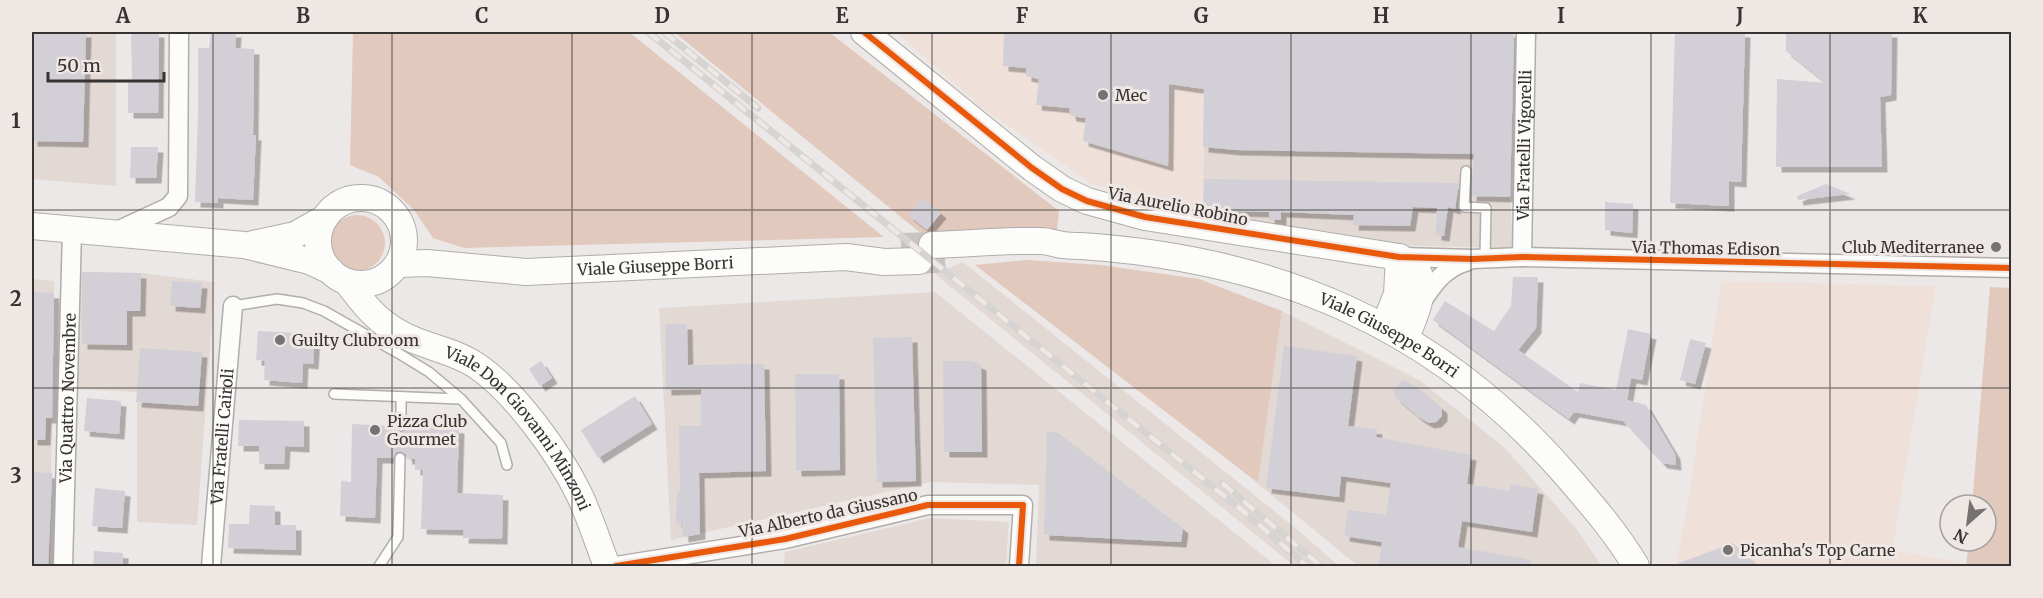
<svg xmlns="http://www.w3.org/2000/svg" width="2043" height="598" viewBox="0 0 2043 598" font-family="Merriweather,serif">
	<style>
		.commercial { fill: #efe0da }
		.built { fill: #e3d9d4 }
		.green { fill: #e2c9bd }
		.building { fill: #d2cfd7; filter: url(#shadow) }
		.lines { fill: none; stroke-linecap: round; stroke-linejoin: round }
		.secondary-tunnel { stroke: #c8c4c3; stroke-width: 26; stroke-dasharray: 26 13; stroke-linecap: butt }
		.lane-casing { stroke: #b0adac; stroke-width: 12 }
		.street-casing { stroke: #b0adac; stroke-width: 21 }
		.secondary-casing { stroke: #b0adac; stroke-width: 28 }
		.lane { stroke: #fcfcfb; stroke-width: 9 }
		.street { stroke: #fcfcfb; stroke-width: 18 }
		.secondary { stroke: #fcfcfb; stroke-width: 26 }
		.rail-casing { stroke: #d5d4d3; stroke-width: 7 }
		.rail { stroke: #efe7e4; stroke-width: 4.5; stroke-dasharray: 14; stroke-linecap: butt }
		.cycleway-casing { stroke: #efe7e4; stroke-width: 10 }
		.cycleway { stroke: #e8590c; stroke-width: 6 }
		.grid { fill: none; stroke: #363332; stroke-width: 1.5; stroke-opacity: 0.55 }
		.poi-dot { fill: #767271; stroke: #efe7e4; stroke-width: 2 }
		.labels { text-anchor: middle; stroke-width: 6; stroke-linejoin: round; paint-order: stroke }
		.poi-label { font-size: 16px; fill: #363332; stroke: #efe7e4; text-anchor: start }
		.street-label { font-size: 16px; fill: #363332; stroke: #efe7e4 }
		.neatline { fill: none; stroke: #363332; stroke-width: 2 }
		.grid-label { font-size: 20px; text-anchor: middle; font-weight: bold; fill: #363332 }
	</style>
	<defs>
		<filter id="shadow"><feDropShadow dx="5.5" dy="5.5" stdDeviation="0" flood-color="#0004"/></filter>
	</defs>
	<rect width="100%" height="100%" fill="#ece8e7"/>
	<g class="commercial">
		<path d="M896 32H1205L1203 211 1092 184 981 107Z"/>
		<path d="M1721 281 1936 286 1894 540 1891 550 1961 562 1960 566H1676L1689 495Z"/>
	</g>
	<g class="built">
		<path d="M32 32H116V186L32 179Z"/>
		<path d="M1205 32H1514L1510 197 1513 248 1382 245 1230 218 1203 211Z"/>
		<path d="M963 262 1293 526 1339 566H1294L935 274Z"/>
		<path d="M83 272 141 273 215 282 197 525 137 522V392L78 389 77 285Z"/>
		<path d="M32 279 54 281 50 566H32Z"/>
		<path d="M935 292 1276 566H1036L1039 485 931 482 671 540 659 308Z"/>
		<path d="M1282 311 1419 380 1504 447 1575 527 1602 566H1358L1258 484Z"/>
		<path d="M930 518 1009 522 1006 566H784L785 552Z"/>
	</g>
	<g class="green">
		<path d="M353 32H629L884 237 464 248 433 238 414 210 379 177 350 165Z"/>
		<path d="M674 32H829L1059 211 1057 230 923 235Z"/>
		<circle cx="357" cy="243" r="28"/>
		<path d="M1027 260 1101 265 1199 279 1282 311 1258 483 975 265Z"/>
		<path d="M1990 287 2011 288V566H1966L1969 541H1986V505H1972Z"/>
	</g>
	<g class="building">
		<path d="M32 32H86L83 142 32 141Z"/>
		<path d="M131 32H159L158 113H128V80H132Z"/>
		<path d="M211 32H236L235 48 254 49 253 135H256L253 200 218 198V203L195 202 198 115V48H209Z"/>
		<path d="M1004 32H1514L1510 197 1471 196 1474 154 1236 150 1203 147 1204 89 1169 84 1168 166 1083 141 1086 118 1071 116 1069 108 1036 105 1039 79 1026 76V68L1003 66Z"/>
		<path d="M1675 32H1745L1741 182 1729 181V206L1670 203Z"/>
		<path d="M1786 32H1892L1891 95 1880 97 1882 167H1776L1777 79 1826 83 1786 51Z"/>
		<path d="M131 147H158L156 178H130Z"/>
		<path d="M1204 179 1459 183 1455 209 1448 207 1444 236 1436 235 1437 208 1413 207 1410 226 1353 225 1354 215 1281 212V220H1269V212L1231 211 1230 215 1203 211Z"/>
		<path d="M1826 184 1850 194 1798 200 1797 196Z"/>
		<path d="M923 198 941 213 927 230 908 215Z"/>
		<path d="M1605 202 1633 204 1632 233 1605 230Z"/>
		<path d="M82 272 141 273 140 311H127V345L82 344Z"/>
		<path d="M1513 277H1538L1536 328 1518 350 1578 392 1580 383 1616 390 1628 329 1651 334 1642 380 1631 378 1627 400 1646 405 1675 454 1676 465 1662 463 1623 421 1574 412 1569 419 1433 320 1445 301 1494 331 1511 306Z"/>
		<path d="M172 281 202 283 200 308 170 306Z"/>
		<path d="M32 292 54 293 52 418H46L45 440H32Z"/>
		<path d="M665 324H687L688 365 764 364 766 471 699 473 700 534 683 537 682 525 676 522 677 491 680 492 679 426H701V389L666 390Z"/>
		<path d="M258 331 315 334 313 364 303 363 302 383 264 380 265 361 256 360Z"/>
		<path d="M912 337 916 481 877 482 873 338Z"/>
		<path d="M1690 339 1706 343 1695 384 1680 380Z"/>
		<path d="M1284 346 1357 356 1348 426 1377 429 1376 437 1471 455 1467 484 1510 491 1511 484 1538 489 1532 532 1462 521 1458 547 1531 560V567H1378L1382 542 1344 536 1348 510 1386 515 1391 483 1341 476 1339 497 1266 488Z"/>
		<path d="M140 348 202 352 198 406 136 402Z"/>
		<path d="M541 361 552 378 540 386 529 369Z"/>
		<path d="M943 361H972L981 365 982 452H944Z"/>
		<path d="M795 374H839L840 470 796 471Z"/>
		<path d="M1402 380 1416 386 1442 408V416L1436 422 1429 423 1420 418 1396 398 1393 391Z"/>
		<path d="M635 396 652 424 598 458 581 430Z"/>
		<path d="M87 398 121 401 119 434 84 431Z"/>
		<path d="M239 420 304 421V447L285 446 284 464H259V446H238Z"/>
		<path d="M352 424 394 426 396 430 400 433 405 431 408 426 459 428 457 493 503 495 502 539 463 538 464 530 421 529 423 470H415V459H407L406 454 401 451 396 452 393 458H377L375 518 340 516 341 481 351 482Z"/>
		<path d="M1047 431 1058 433 1183 528 1181 542 1044 535Z"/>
		<path d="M32 472 52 473 48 567H32Z"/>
		<path d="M95 488 125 491 122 528 92 526Z"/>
		<path d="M250 505 275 506V525H296V550L228 548 229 524H249Z"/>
		<path d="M1733 543 1760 567H1674V565Z"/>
		<path d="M94 551 123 553V567H93Z"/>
	</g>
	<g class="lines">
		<g class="secondary-tunnel">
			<path d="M901 246 932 245"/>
			<path d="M919 261 949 259"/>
		</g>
		<g class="lane-casing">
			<g id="lane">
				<path d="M1466 171 1464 207 1486 208 1485 258"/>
				<path d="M233 306 277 299 303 303 324 311 398 353 429 372 461 399 501 443 507 465"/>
				<path d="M334 394 460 399"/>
				<path d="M401 426V397"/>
				<path d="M379 566 398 537 400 458"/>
			</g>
		</g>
		<g class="street-casing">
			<g id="street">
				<path d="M115 232 169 207 178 196 179 32"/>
				<path d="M1401 257 1473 259 1522 257 2012 268"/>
				<path id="s1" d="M1522 257 1526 32"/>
				<path d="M1421 303C1433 284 1445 267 1468 261"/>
				<path id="s2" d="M63 566 72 231"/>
				<path id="s3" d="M211 566 233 306"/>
				<path d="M616 566 785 539 928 505H1023L1019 566"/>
			</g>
		</g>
		<g class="secondary-casing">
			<g id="secondary">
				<path d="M864 32 1032 168 1062 189 1087 201 1145 217 1399 257C1404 260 1412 263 1415 267 1430 285 1413 321 1405 339"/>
				<circle cx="361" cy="241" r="43"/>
				<path d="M32 226 244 245 309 261 331 271"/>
				<path d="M253 244 295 235 325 218"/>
				<path id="s4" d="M932 245C968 244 1005 240 1041 241 1049 241 1055 244 1063 245 1069 246 1075 246 1081 246 1277 259 1437 326 1567 476 1592 505 1617 534 1636 566"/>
				<path id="s5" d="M398 264 427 263 526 272 846 257 884 262 919 261"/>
				<path id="s6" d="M347 282C367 309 382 327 414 340 436 349 458 353 477 366 515 392 559 453 579 494 590 517 598 543 607 566"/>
				<path d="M1384 327 1397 294 1399 257"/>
			</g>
		</g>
		<use href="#lane" class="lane"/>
		<use href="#street" class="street"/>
		<use href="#secondary" class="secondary"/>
		<g class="rail-casing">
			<g id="rail">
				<path d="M648 32 1243 511 1307 566"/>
				<path d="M664 32 758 108"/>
				<path d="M1222 483 1321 566"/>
			</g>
		</g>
		<use href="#rail" class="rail"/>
		<g class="cycleway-casing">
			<g id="cycleway">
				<path d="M864 32 1032 168 1062 189 1087 201 1145 217 1399 257 1473 259 1522 257 2012 268"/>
				<path d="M616 566 785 539 928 505H1023L1019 566"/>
			</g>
		</g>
		<use href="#cycleway" class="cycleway"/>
	</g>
	<path class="grid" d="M213 32V566M392 32V566M572 32V566M752 32V566M932 32V566M1111 32V566M1291 32V566M1471 32V566M1651 32V566M1830 32V566M32 210H2012M32 388H2012"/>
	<g class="poi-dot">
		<circle cx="1103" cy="95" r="6"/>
		<circle cx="1996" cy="247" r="6"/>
		<circle cx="280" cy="340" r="6"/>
		<circle cx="375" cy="430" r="6"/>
		<circle cx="1728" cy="550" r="6"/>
	</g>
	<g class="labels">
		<g class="poi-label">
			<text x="1115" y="101">Mec</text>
			<text x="1984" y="253" text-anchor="end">Club Mediterranee</text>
			<text x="292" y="346">Guilty Clubroom</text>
			<text x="387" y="427">Pizza Club<tspan x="387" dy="18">Gourmet</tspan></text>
			<text x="1740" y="556">Picanha's Top Carne</text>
		</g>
		<g class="street-label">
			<text dy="6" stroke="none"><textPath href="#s1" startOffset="112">Via Fratelli Vigorelli</textPath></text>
			<text transform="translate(1178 206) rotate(11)" y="6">Via Aurelio Robino</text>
			<text transform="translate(1706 248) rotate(1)" y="6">Via Thomas Edison</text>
			<text dy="6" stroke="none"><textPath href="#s5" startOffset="258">Viale Giuseppe Borri</textPath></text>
			<text dy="6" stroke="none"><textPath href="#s4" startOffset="474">Viale Giuseppe Borri</textPath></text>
			<text dy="6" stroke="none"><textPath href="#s2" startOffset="168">Via Quattro Novembre</textPath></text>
			<text dy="6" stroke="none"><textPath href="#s6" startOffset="232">Viale Don Giovanni Minzoni</textPath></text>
			<text dy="6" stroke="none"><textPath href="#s3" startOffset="130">Via Fratelli Cairoli</textPath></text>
			<text transform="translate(828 513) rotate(-12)" y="6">Via Alberto da Giussano</text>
		</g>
	</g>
	<rect width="2043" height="598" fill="none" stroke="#efe7e4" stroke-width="66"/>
	<g transform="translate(1968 523) rotate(208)"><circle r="28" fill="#efe7e4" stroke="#a59f9d" stroke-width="1.5"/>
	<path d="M0-4.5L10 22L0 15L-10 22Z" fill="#767271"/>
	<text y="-9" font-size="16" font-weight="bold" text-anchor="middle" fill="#363332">N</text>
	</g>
	<path d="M48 72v9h116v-9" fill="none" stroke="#363332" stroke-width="3"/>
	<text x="57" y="72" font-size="18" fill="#363332" stroke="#efe7e4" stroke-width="4.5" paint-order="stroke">50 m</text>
	<rect x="33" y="33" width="1977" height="532" class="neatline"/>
	<g class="grid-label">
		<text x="123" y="23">A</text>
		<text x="303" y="23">B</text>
		<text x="482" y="23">C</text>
		<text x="662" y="23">D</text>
		<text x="842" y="23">E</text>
		<text x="1022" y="23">F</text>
		<text x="1201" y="23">G</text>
		<text x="1381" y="23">H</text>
		<text x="1561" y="23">I</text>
		<text x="1740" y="23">J</text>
		<text x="1920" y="23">K</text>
		<text x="16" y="128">1</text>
		<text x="16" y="306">2</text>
		<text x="16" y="483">3</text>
	</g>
</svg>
